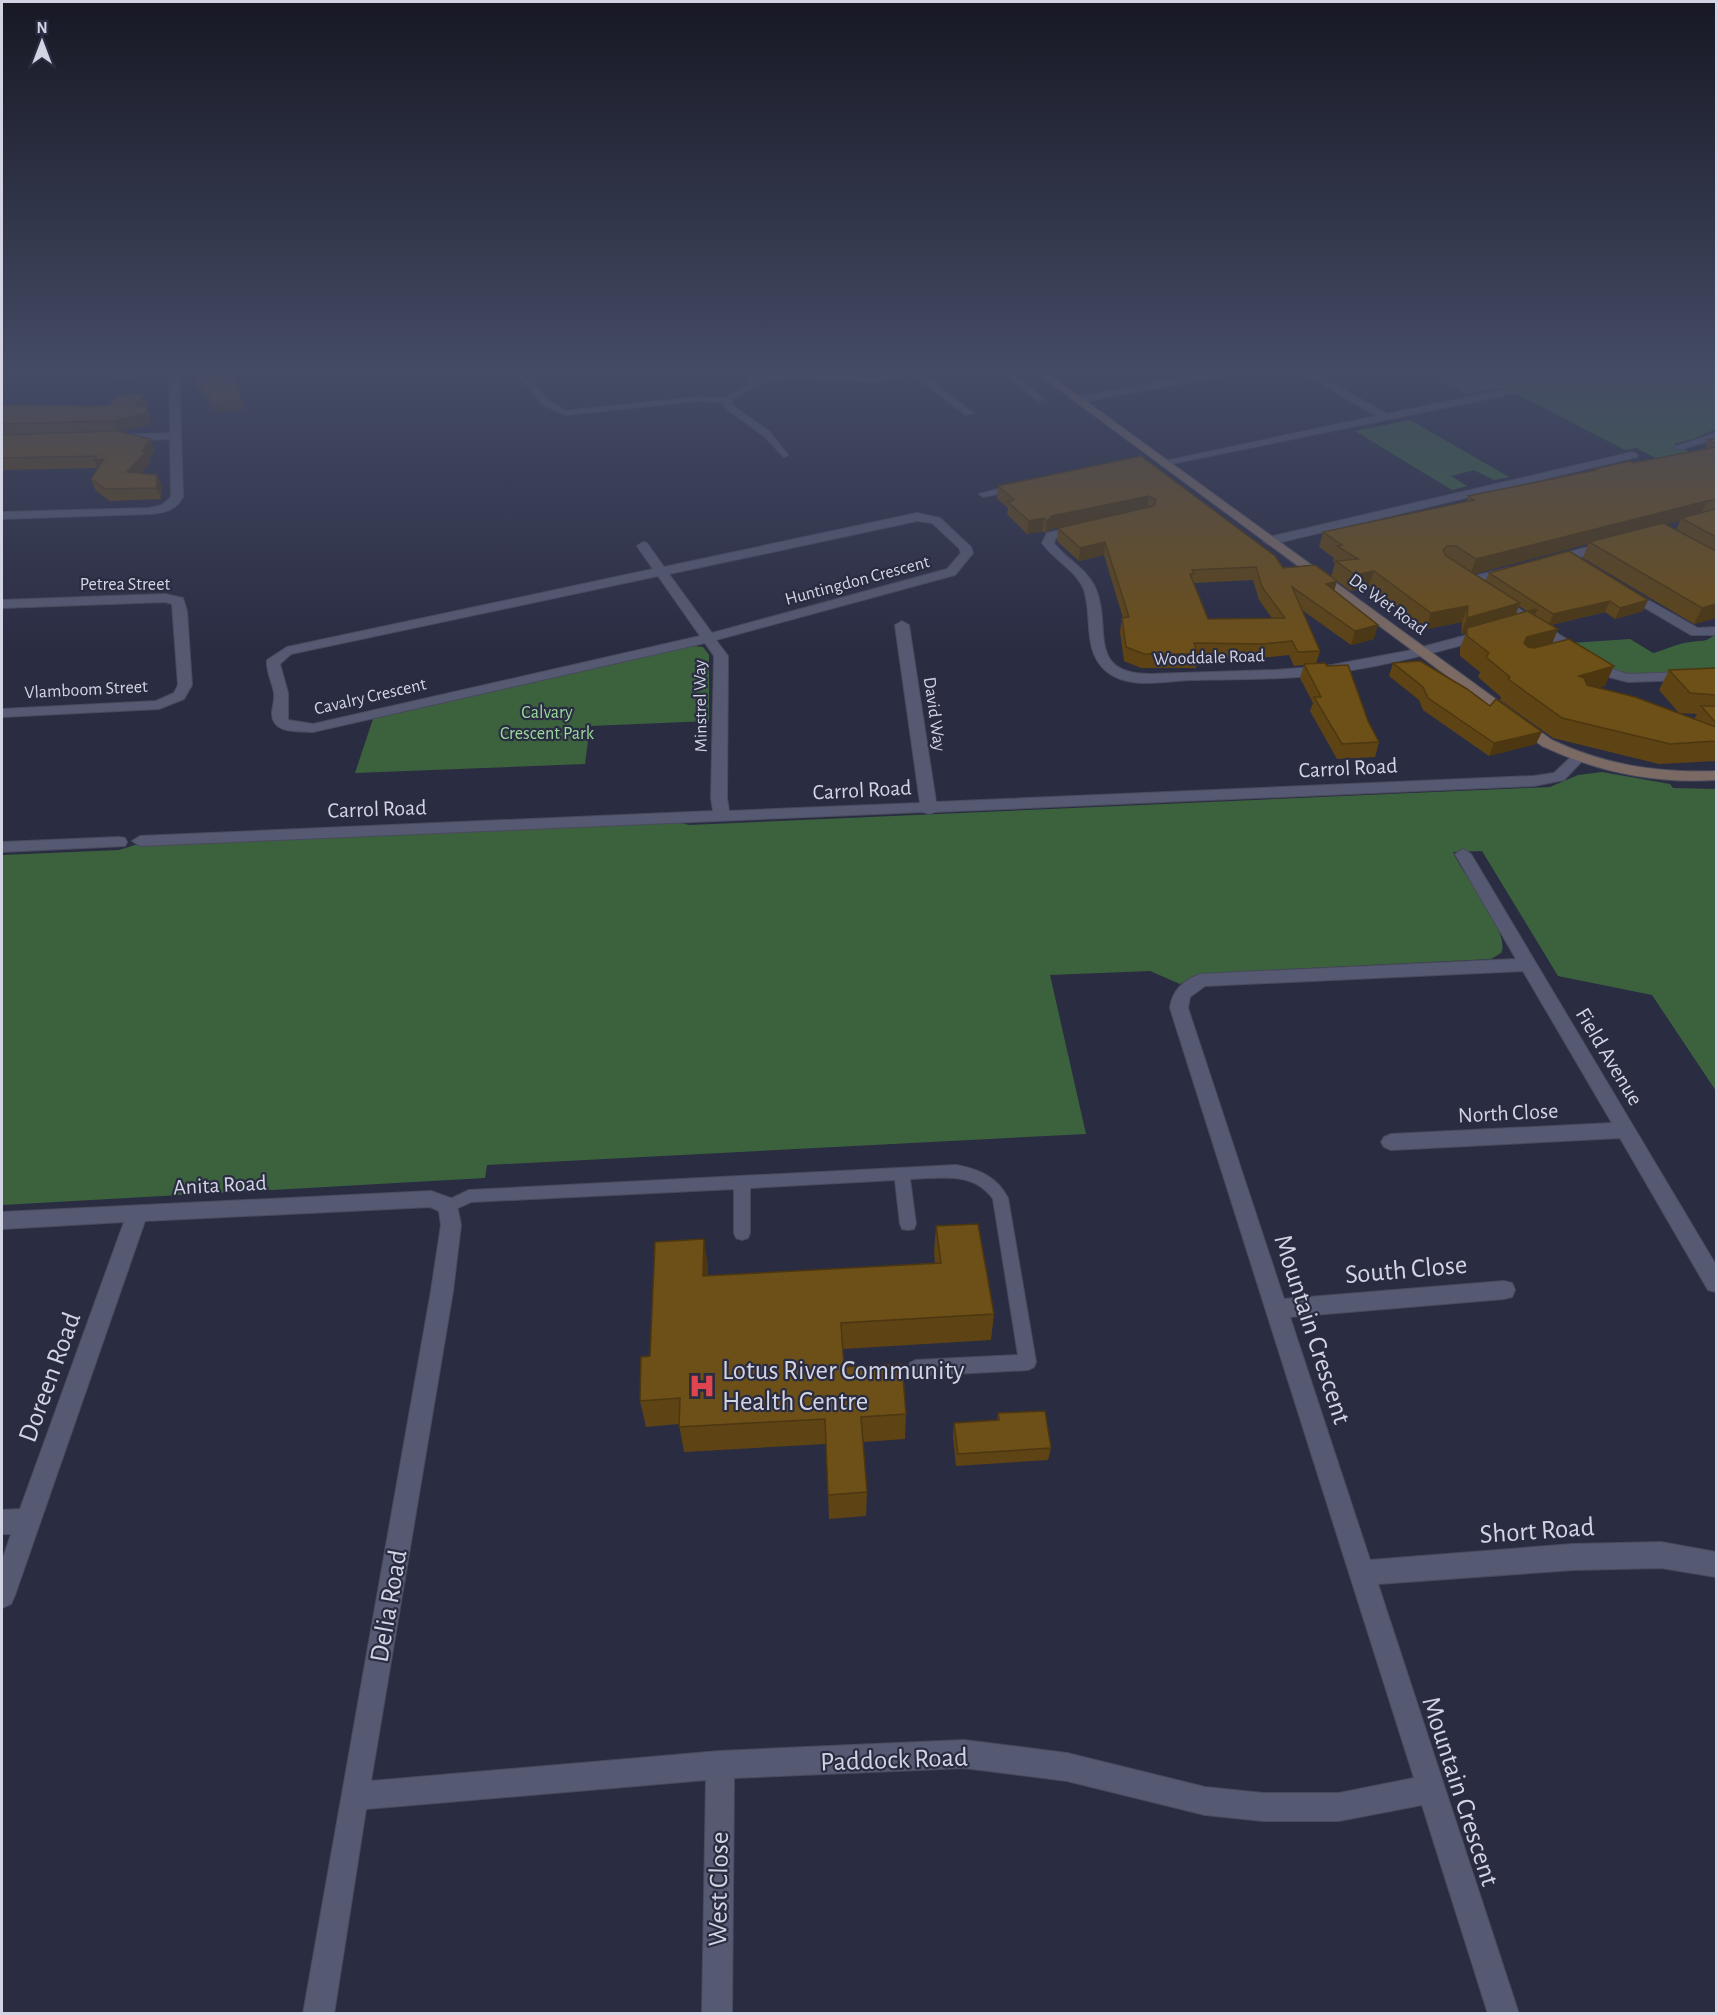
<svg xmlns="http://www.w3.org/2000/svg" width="1718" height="2015" viewBox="0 0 1718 2015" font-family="'Alegreya Sans',sans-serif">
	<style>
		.green { fill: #3c623d }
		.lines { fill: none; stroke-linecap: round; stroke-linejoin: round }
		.lane-casing { stroke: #484a5c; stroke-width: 2 }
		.street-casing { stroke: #484a5c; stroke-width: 2 }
		.secondary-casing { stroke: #484a5c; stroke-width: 2 }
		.lane { fill: #565972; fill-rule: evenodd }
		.street { fill: #565972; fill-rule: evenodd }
		.secondary { fill: #7b6a64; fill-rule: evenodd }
		.wall { fill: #5e4415; fill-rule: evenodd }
		.shaded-wall { fill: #4c3711 }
		.building { fill: #6d4f18; stroke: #4c3711; stroke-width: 1.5; fill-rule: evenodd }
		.labels { text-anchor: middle; stroke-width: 4.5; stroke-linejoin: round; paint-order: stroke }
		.far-street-label { font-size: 18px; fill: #d2d4e3; stroke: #2a2c42 }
		.far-park-label { font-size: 18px; fill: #99da9a; stroke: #2a2c42 }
		.street-label { font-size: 22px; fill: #d2d4e3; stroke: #2a2c42 }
		.near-street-label { font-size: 27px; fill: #d2d4e3; stroke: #2a2c42 }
		.near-poi-label { font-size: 27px; fill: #d2d4e3; stroke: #2a2c42; text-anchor: start }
	</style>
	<rect width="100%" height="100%" fill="#2a2c42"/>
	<g class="green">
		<path d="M1420 369H1716V429L1693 439 1674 444 1692 453 1672 466 1636 448 1625 450 1517 394 1511 395 1499 388 1467 394Z"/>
		<path d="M1410 420 1509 477 1494 480 1474 470 1451 476 1467 486 1452 490 1355 431Z"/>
		<path d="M1716 634V672L1630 675 1613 670 1570 643 1630 639 1653 653C1665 650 1678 643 1690 642 1704 640 1704 643 1716 634Z"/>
		<path d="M693 646 703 647 709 655V721L590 726 585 764 355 773 373 719Z"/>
		<path d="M1602 772 1670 784 1673 788 1716 789V1091L1652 995 1558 976 1482 851 1453 852C1461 873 1512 933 1501 953L1491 959 1210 973 1193 976 1180 984 1150 971 1050 975 1086 1134 487 1165 485 1178 2 1205V855L119 850 135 845 674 821 689 825 1550 787 1578 775Z"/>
	</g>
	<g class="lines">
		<g class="lane-casing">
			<g id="lane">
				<path d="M512 369H520L550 401 566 411 697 397 724 398 753 382 737 369H745L759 379 788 373 877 378 914 369H929L920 372 973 413 966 415 913 374 877 382 788 377 761 384 732 398V405L770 432 788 455 784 457 764 436 725 408 724 402 697 401 565 415 544 405Z"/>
				<path d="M998 369H1006L1045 399 1038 401Z"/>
				<path d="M1014 485 1018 488 1017 490 983 497 979 494Z"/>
				<path d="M956 1165C979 1169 997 1177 1008 1198L1036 1362 1034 1367 1028 1370 916 1376 910 1373 908 1368 910 1363 916 1360 1018 1355 993 1199C973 1171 941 1178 910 1179L916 1224 914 1229 908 1230 902 1229 900 1224 895 1180 750 1188V1233L748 1238 742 1240 736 1238 734 1233V1189L471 1202 449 1212 444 1210 441 1206 444 1202 469 1190Z"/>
			</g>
		</g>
		<g class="street-casing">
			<g id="street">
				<path d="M169 369H179L183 497C175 511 164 513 149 514L2 519V512L149 508 162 505 171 497 170 439 117 441 112 438 117 435 170 433Z"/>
				<path d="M1228 369H1247L1242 372 1078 403 1073 400 1078 397Z"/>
				<path d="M1296 369H1308L1387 414 1502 390 1507 393 1502 396 1161 466V462L1165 461 1376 416Z"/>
				<path d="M1716 433V439L1679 450 1674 447Z"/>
				<path d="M1633 452 1638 455 1637 457 1269 545 1263 541 1269 537Z"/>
				<path d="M917 513 940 518 971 547 973 553 955 575 716 640 728 656 727 798 729 811 920 803 895 625 902 621 909 625 936 802 1534 776 1554 773 1573 755H1583L1585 758 1564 780 1534 786 935 812 929 814 923 812 140 846 132 841 140 836 713 811 711 798 714 656 705 643 313 732C297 731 271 734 272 712 273 705 275 699 274 693 272 681 266 672 267 660L287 647 653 569 637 546 643 542 647 543 664 567ZM917 521 932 523 959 548 961 553 947 569 712 633 669 574ZM658 576 700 636 313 724 288 720V693L280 664 291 654Z"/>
				<path d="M1080 525 1084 526V532L1056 538 1054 543C1066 559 1086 568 1095 587 1113 626 1084 674 1151 674L1275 670 1326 666 1407 651 1486 630 1493 634 1491 637C1431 654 1370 670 1309 676 1269 680 1230 679 1190 680 1165 681 1128 690 1106 671 1082 650 1093 618 1084 590 1077 571 1054 560 1042 543L1047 533Z"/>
				<path d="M1607 542 1611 543V549L1550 565 1544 561 1546 558Z"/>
				<path d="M1511 567 1517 571 1515 574 1470 585 1464 581 1466 578Z"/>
				<path d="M1625 587 1698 628 1716 627V635H1691L1621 594 1619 591Z"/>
				<path d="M165 594 183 598 187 611 192 685 184 699 159 709 2 717V709L156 701 174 693 178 685 172 604 165 602 2 608V600Z"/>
				<path d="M1496 594 1615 670 1628 674 1716 671V679L1628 682 1605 676 1491 601 1490 598 1491 595Z"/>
				<path d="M119 837 125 838 127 842 125 846 2 852V842Z"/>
				<path d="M1463 849 1471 854 1716 1265V1292L1708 1290 1620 1138 1391 1150 1384 1147 1381 1142 1384 1137 1391 1134 1612 1123 1523 971 1205 986 1190 997 1188 1008 1284 1299 1504 1281 1512 1283 1515 1290 1512 1297 1504 1299 1290 1317 1370 1560 1573 1544 1661 1542 1716 1552V1577L1661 1568 1573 1570 1378 1584 1519 2014H1488L1422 1805 1339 1821H1263L1205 1815 1067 1781 964 1768 734 1778 732 2014H702L706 1780 366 1809 334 2014H303L431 1291 441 1225 439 1211 430 1207 145 1221 15 1595 11 1604 2 1608V1561L11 1534H2V1510L20 1509 124 1222 2 1229V1212L431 1191 456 1200 461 1225 453 1291 371 1781 720 1751 964 1740 1067 1753 1205 1787 1263 1793H1339L1414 1778 1170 1008C1172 991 1184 979 1201 974L1516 959 1455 854Z"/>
			</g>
		</g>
		<g class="secondary-casing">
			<path id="secondary" d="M1031 369H1042L1552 740C1605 765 1658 773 1716 771V780C1655 784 1597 772 1542 746Z"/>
		</g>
		<use href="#lane" class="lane"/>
		<use href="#street" class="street"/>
		<use href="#secondary" class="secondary"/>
	</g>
	<g class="wall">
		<path d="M107 369H147L139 379H112Z"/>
		<path d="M233 369 244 410 217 412 196 385 193 375Z"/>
		<path d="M2 405H148L147 407 150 417 151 424 119 432 155 450 149 459 150 463 141 473 157 475 162 486 161 499 110 501 96 491 91 479 98 469 97 468 4 470 2 472Z"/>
		<path d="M1716 438V618L1694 624 1583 558 1588 544 1474 574 1485 581 1489 573 1569 551 1643 611 1615 619 1605 612 1551 625 1552 643 1605 686 1599 688 1694 719 1697 714 1679 713 1659 690 1669 670 1716 668V761L1659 764 1553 738 1500 700 1501 697 1478 677 1480 672 1460 656V648L1466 633 1461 634 1462 622 1426 629 1369 586 1351 591 1331 577 1335 563 1333 561 1334 558 1319 547 1323 532 1467 502 1468 496 1593 471 1594 469 1704 450 1708 440ZM1680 521 1676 530 1666 524ZM1519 606 1527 611 1516 614Z"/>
		<path d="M1141 456 1283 568 1334 590 1374 639 1351 645 1302 610 1320 651 1316 664 1327 666 1368 721 1379 742 1375 757 1337 759 1310 711 1313 703 1300 678 1304 665 1294 666 1289 655 1259 658 1198 657 1196 668H1141L1124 661 1120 632 1122 618H1123L1104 555 1079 561 1057 541 1058 528 1113 516 1051 529 1045 533 1042 531 1027 534 1007 514 1008 508 997 499 998 486ZM1253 580 1259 600 1272 618 1208 619 1194 583Z"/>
		<path d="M1393 663 1490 706 1536 744 1489 756 1423 710 1419 700 1389 676Z"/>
		<path d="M936 1226 994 1314 991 1340 843 1349 844 1367 906 1414 905 1439 863 1442 867 1492 866 1516 829 1519 826 1444 684 1452 679 1424 646 1427 640 1401 650 1356 708 1266 707 1276 935 1263 934 1253Z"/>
		<path d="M998 1413 1051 1448 1048 1460 956 1466 953 1436 954 1423 997 1420Z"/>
	</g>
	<g class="shaded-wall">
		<path d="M135 369H147L139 379Z"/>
		<path d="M233 369 244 410 217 412 213 402Z"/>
		<path d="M144 394 148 405 147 407 150 417 151 424 117 432 113 421 135 406Z"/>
		<path d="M150 439 155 450 149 459 150 463 132 484 127 472Z"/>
		<path d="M104 459 99 472 94 460Z"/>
		<path d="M157 475 162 486 161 499 157 488Z"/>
		<path d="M1149 496 1147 509 1051 529 1045 533 1047 521 1052 516Z"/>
		<path d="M1707 501 1699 516 1681 518 1680 521 1591 544 1589 542 1588 544 1470 575 1476 559Z"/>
		<path d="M1044 518 1042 531 1027 534 1029 521Z"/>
		<path d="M1105 542 1104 555 1079 561 1080 548Z"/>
		<path d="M1374 571 1369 586 1351 591 1355 575Z"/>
		<path d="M1337 581 1333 595 1326 584Z"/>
		<path d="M1648 600 1643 611 1615 619 1620 608Z"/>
		<path d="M1610 601 1605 612 1549 625 1553 614Z"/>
		<path d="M1520 603 1514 619 1467 628 1466 633 1461 634 1467 618Z"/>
		<path d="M1716 604V618L1694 624 1702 608Z"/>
		<path d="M1468 606 1462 622 1426 629 1431 613Z"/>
		<path d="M1537 610 1529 630V612Z"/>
		<path d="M1378 625 1374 639 1351 645 1355 631Z"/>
		<path d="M1558 629 1550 649 1516 663 1527 637Z"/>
		<path d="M1614 666 1605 686 1570 697 1579 676Z"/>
		<path d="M1542 732 1536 744 1489 756 1494 743Z"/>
		<path d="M704 1239 708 1266 707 1303 703 1276Z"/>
	</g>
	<g class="building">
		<path d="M196 369H232L241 399 213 402 193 375 197 374Z"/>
		<path d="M144 394 135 406H146L147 413 113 421 2 424V405L109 406 118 395Z"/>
		<path d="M116 431 150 439 142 451 146 452 127 472 157 475V488L105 489 91 479 104 459 94 460 97 456 2 458V435Z"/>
		<path d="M1716 438V444L1708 440Z"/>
		<path d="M1716 447V502L1715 500 1707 501 1476 559 1456 546H1447L1443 550 1446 556 1520 603 1467 618 1468 606 1431 613 1374 571 1355 575 1336 561 1358 559 1337 546 1342 545 1323 532 1474 500 1468 496 1596 470 1594 469 1630 461 1633 463Z"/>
		<path d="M1141 456 1275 556 1283 568 1315 565 1337 581 1326 584 1378 625 1355 631 1292 587 1320 651 1298 652 1292 641 1262 644 1194 643 1198 654H1144L1126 647 1122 618 1129 617 1105 542 1080 548 1058 528 1154 506 1156 500 1149 496 1052 516 1047 521 1044 518 1029 521 1008 502 1014 500 998 486ZM1256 567 1262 587 1285 618 1208 619 1190 574H1194L1192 570Z"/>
		<path d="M1716 506V537L1681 518 1716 509Z"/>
		<path d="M1663 523 1716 551V604L1702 608 1589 542Z"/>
		<path d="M1569 551 1648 600 1620 608 1610 601 1553 614 1489 573Z"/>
		<path d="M1535 609 1537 610 1529 612 1558 629 1527 637 1524 643 1528 647 1534 648 1569 639 1614 666 1579 676 1584 678 1587 685 1635 697 1716 727V741L1670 744 1562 718 1508 679 1510 677 1486 657 1489 653 1467 636V628Z"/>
		<path d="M1420 661 1467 689 1490 706 1496 699 1542 732 1494 743 1428 698 1423 687 1393 663Z"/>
		<path d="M1325 663 1327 666 1348 665 1368 721 1379 742 1342 744 1314 697H1321L1304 664Z"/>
		<path d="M1716 668V695L1690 693 1669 670Z"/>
		<path d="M1701 706H1716V723Z"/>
		<path d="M978 1224 994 1314 841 1323 844 1367 902 1364 906 1414 861 1417 867 1492 828 1495 825 1419 679 1427 680 1398 640 1401 641 1357 650 1356 655 1242 704 1239 703 1276 941 1263 936 1226Z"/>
		<path d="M1045 1411 1051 1448 958 1454 954 1423 999 1420 998 1413Z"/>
	</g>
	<linearGradient id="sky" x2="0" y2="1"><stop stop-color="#171824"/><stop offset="0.57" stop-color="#444b65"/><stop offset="1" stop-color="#444b65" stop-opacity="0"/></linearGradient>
	<rect width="1718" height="651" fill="url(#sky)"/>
	<defs>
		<g id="hospital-bare" transform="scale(2.07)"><path d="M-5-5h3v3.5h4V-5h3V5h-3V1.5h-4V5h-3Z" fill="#e0444e" stroke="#2a2c42" stroke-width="2.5" paint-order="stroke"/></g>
	</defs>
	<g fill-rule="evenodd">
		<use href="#hospital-bare" x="702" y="1386"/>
	</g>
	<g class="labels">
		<g class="far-street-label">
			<text transform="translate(857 580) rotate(-15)" y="6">Huntingdon Crescent</text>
			<text x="125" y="590">Petrea Street</text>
			<text transform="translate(1388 604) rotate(36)" y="6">De Wet Road</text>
			<text transform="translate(1209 657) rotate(-2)" y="6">Wooddale Road</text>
			<text transform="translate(86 689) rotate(-3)" y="6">Vlamboom Street</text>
			<text transform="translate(370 696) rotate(-13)" y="6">Cavalry Crescent</text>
			<text transform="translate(700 706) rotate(-91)" y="6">Minstrel Way</text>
			<text transform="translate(935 714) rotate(82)" y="6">David Way</text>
		</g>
		<g class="far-park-label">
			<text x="547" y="718">Calvary<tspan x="547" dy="21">Crescent Park</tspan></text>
		</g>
		<g class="street-label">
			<text transform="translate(1348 767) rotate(-3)" y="8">Carrol Road</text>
			<text transform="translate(862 789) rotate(-3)" y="8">Carrol Road</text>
			<text transform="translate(377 808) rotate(-2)" y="8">Carrol Road</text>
			<text transform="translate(1610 1056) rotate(59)" y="8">Field Avenue</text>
			<text transform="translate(1508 1112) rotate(-3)" y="8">North Close</text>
			<text transform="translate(220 1184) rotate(-3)" y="8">Anita Road</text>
		</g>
		<g class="near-street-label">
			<text transform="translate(1406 1269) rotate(-5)" y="9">South Close</text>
			<text transform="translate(1313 1329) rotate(72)" y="9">Mountain Crescent</text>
			<text transform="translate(49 1377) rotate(-70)" y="9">Doreen Road</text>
			<text transform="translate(1537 1530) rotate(-4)" y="9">Short Road</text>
			<text transform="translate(388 1606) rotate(-80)" y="9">Delia Road</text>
			<text transform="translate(894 1759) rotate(-2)" y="9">Paddock Road</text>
			<text transform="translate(1461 1791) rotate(72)" y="9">Mountain Crescent</text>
			<text transform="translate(718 1889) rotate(-89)" y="9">West Close</text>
		</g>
		<g class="near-poi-label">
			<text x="722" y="1379">Lotus River Community<tspan x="722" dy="31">Health Centre</tspan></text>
		</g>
	</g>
	<rect width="1718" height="2015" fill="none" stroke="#d2d4e3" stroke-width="6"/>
	<g transform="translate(42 42)" stroke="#2a2c42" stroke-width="4.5" paint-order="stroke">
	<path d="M0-4.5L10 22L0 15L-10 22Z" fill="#d2d4e3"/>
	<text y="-9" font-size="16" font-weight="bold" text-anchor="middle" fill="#d2d4e3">N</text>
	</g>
</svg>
